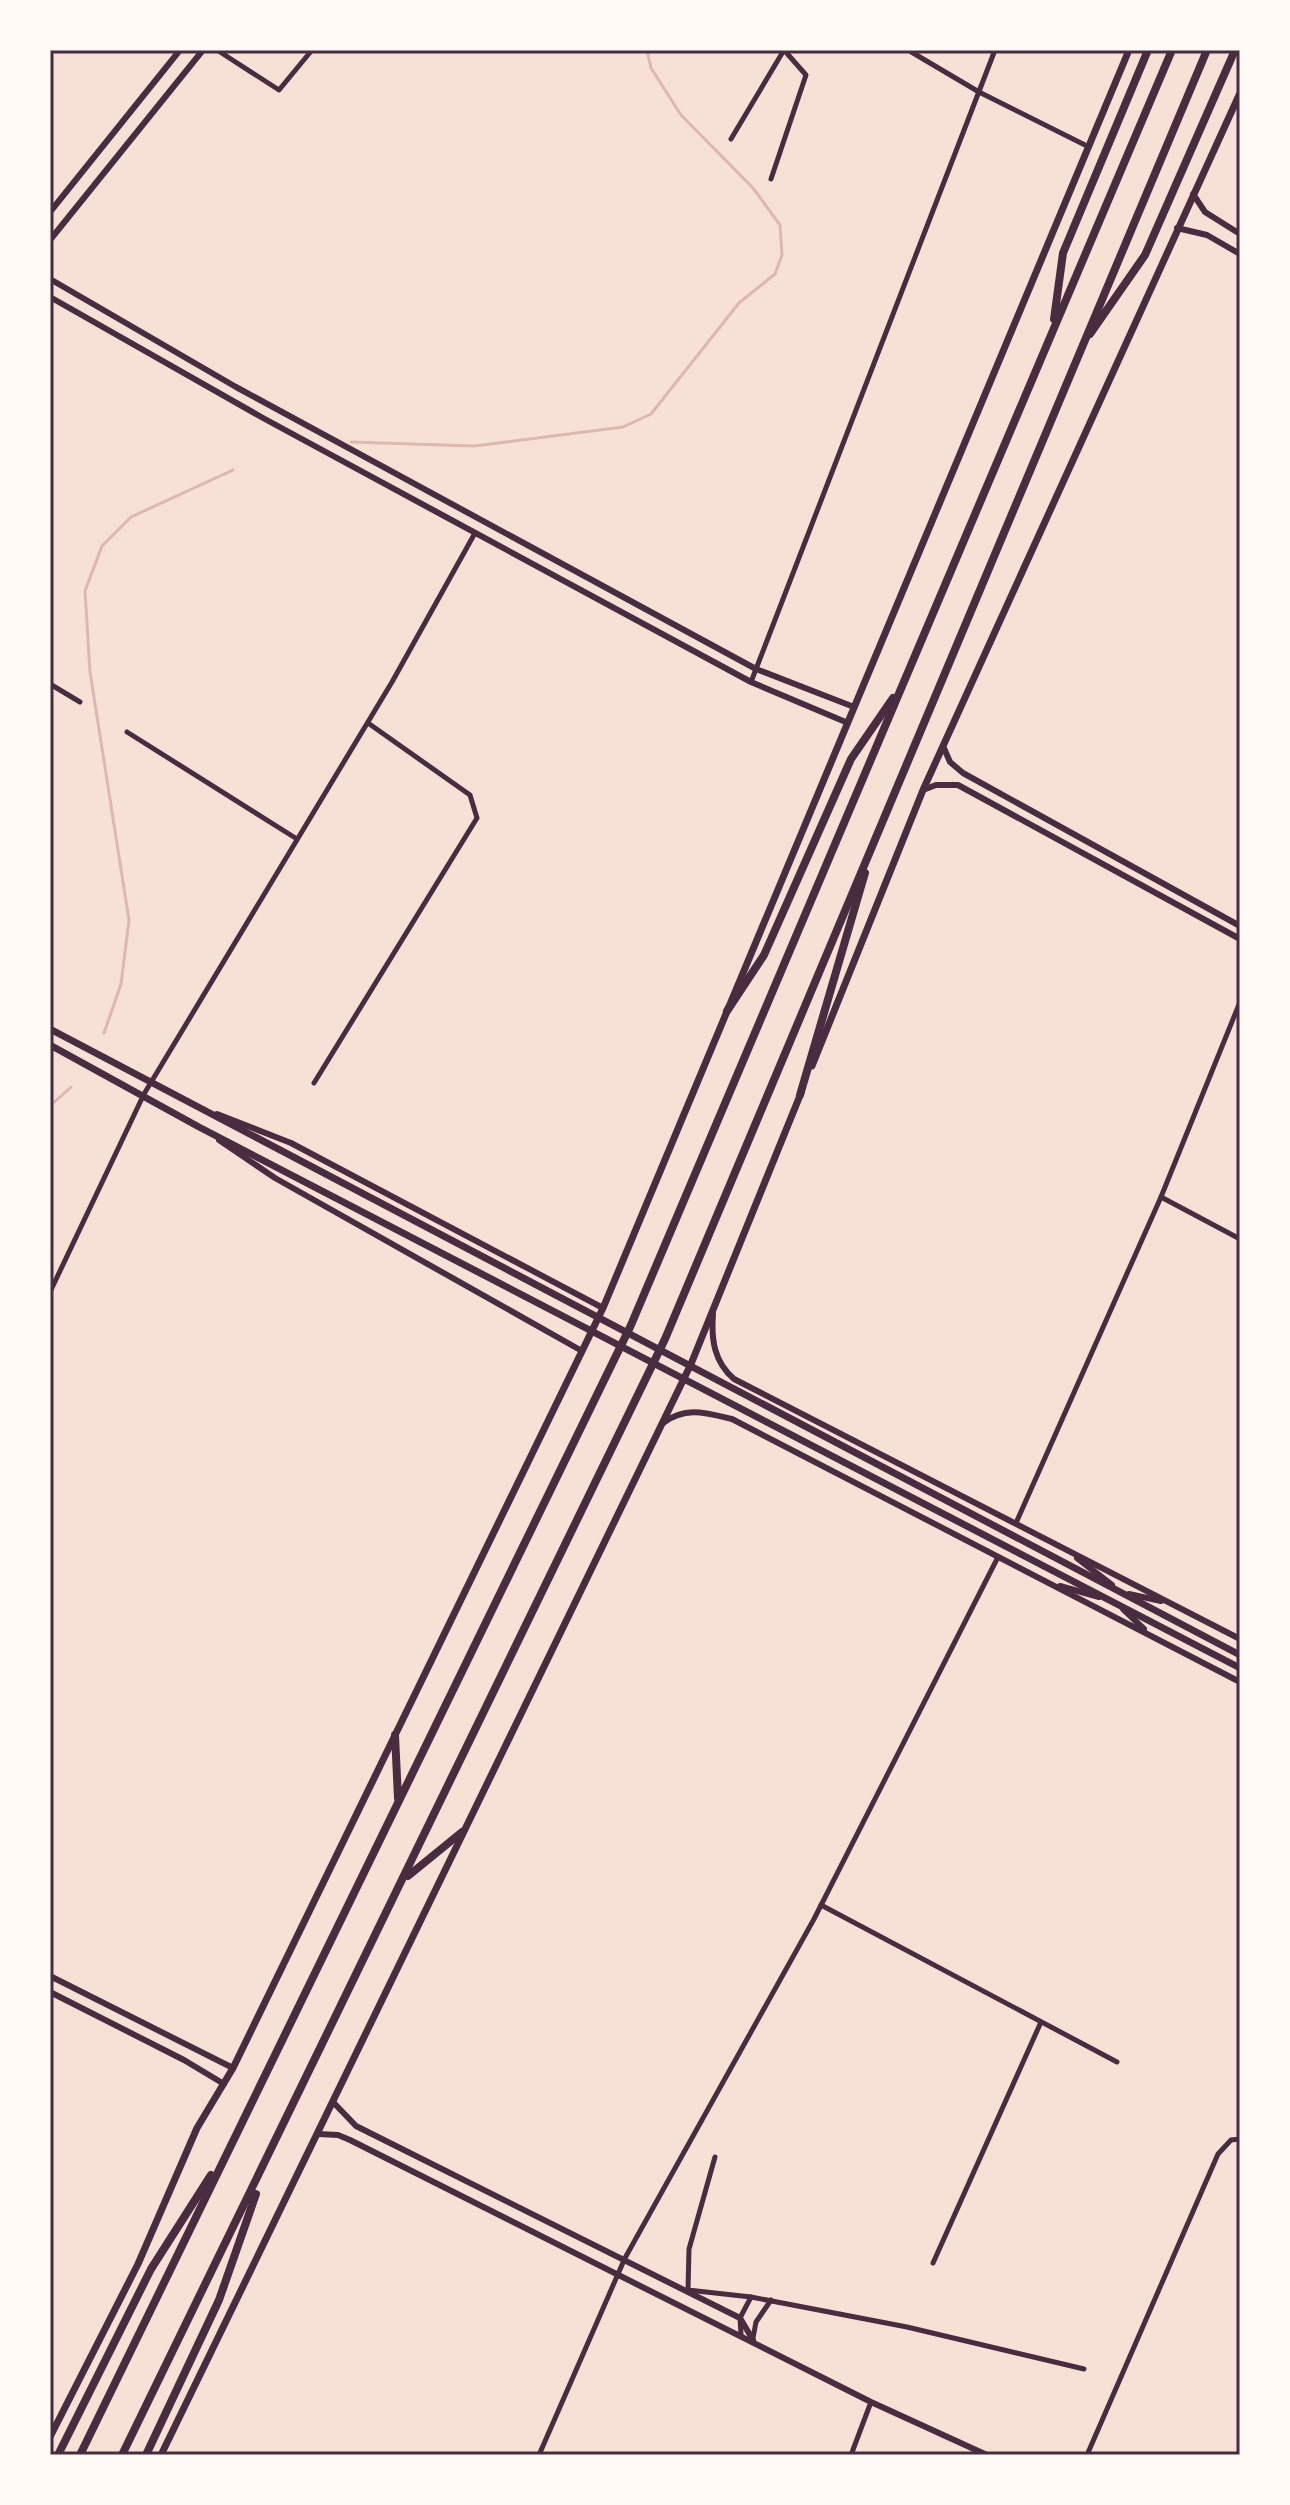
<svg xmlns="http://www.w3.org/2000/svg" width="1290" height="2505" viewBox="0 0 1290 2505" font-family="'Work Sans',sans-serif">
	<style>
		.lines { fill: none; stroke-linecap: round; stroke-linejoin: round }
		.stream { stroke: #dcb8b0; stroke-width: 3 }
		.minor { stroke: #4a2c40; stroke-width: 5 }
		.tertiary { stroke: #4a2c40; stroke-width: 6 }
		.secondary { stroke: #4a2c40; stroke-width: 7 }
		.trunk { stroke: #4a2c40; stroke-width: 8 }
		.neatline { fill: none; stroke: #4a2c40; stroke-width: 3 }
	</style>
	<rect width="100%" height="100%" fill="#f7e1d7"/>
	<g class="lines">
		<g class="stream">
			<path d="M351 442 474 446 623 427 651 414 739 303 775 274 782 255 780 225 753 188 681 115 651 68 647 50"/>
			<path d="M104 1033 121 984 129 920 90 672 85 591 102 546 131 517 233 470"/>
			<path d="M50 1106 71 1087"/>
		</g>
		<g class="minor">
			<path d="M217 50 279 90 312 50"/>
			<path d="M908 50 979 92 1089 147"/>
			<path d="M731 139 784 50"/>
			<path d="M771 179 806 75 784 50"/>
			<path d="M751 682 995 50"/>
			<path d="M50 684 80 702"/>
			<path d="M127 732 297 839"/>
			<path d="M314 1083 477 818 470 795 368 723"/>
			<path d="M1161 1197 1240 1239"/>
			<path d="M50 1292 144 1094 392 682 475 533"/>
			<path d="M1016 1523 1161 1197 1240 1002"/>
			<path d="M821 1905 1117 2062"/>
			<path d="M715 2157 689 2249 688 2290 751 2297 907 2327 1084 2369"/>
			<path d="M933 2263 1041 2022"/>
			<path d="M741 2334 740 2318 751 2297"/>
			<path d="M753 2338 756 2322 771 2300"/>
			<path d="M539 2455 625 2258 814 1919 998 1557"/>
			<path d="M851 2455 871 2402"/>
			<path d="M1087 2455 1218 2154 1231 2140 1240 2139"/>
		</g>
		<g class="tertiary">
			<path d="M1193 194 1205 212 1240 234"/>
			<path d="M50 212 180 50"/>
			<path d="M1177 228 1207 235 1240 254"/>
			<path d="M50 240 203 50"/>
			<path d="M50 279 236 387 756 669 854 707"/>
			<path d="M50 297 263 418 751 682 848 723"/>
			<path d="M943 746 950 762 963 773 1240 926"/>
			<path d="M923 790 936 785H958L1240 939"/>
			<path d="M217 1114 291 1143 603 1308"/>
			<path d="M219 1140 275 1178 582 1351"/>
			<path d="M713 1314C711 1339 714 1362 734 1379L1240 1639"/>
			<path d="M663 1423C686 1406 706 1413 732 1419L1240 1682"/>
			<path d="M1077 1558 1112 1585"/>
			<path d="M1060 1586 1099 1597"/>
			<path d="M1129 1594 1161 1601"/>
			<path d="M1123 1609 1144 1629"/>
			<path d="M50 1976 233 2068"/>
			<path d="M50 1992 184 2060 224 2084"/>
			<path d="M333 2102 356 2126 740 2318 753 2340"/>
			<path d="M318 2134 338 2135 350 2140 871 2402 987 2455"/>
		</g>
		<g class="secondary">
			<path d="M50 1029 1240 1655"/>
			<path d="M50 1045 199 1127 1240 1668"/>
			<path d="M812 1066 923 790 1240 93"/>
			<path d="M50 2437 138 2264 197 2128 233 2068 603 1308 1129 50"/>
			<path d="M161 2455 691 1364 801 1093"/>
		</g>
		<g class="trunk">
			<path d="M1054 319 1063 253 1148 50"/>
			<path d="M1090 334 1145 255 1235 50"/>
			<path d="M727 1011 764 955 851 759 893 698"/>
			<path d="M800 1095 865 873"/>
			<path d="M395 1735 398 1798"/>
			<path d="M408 1876 462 1832"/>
			<path d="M58 2455 151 2269 211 2175"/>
			<path d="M80 2455 631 1325 1172 50"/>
			<path d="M122 2455 665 1339 1207 50"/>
			<path d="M146 2455 219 2300 256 2194"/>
		</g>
	</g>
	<rect width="1290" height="2505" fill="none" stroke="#fffaf5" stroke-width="104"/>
	<rect x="52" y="52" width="1186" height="2401" class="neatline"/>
</svg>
